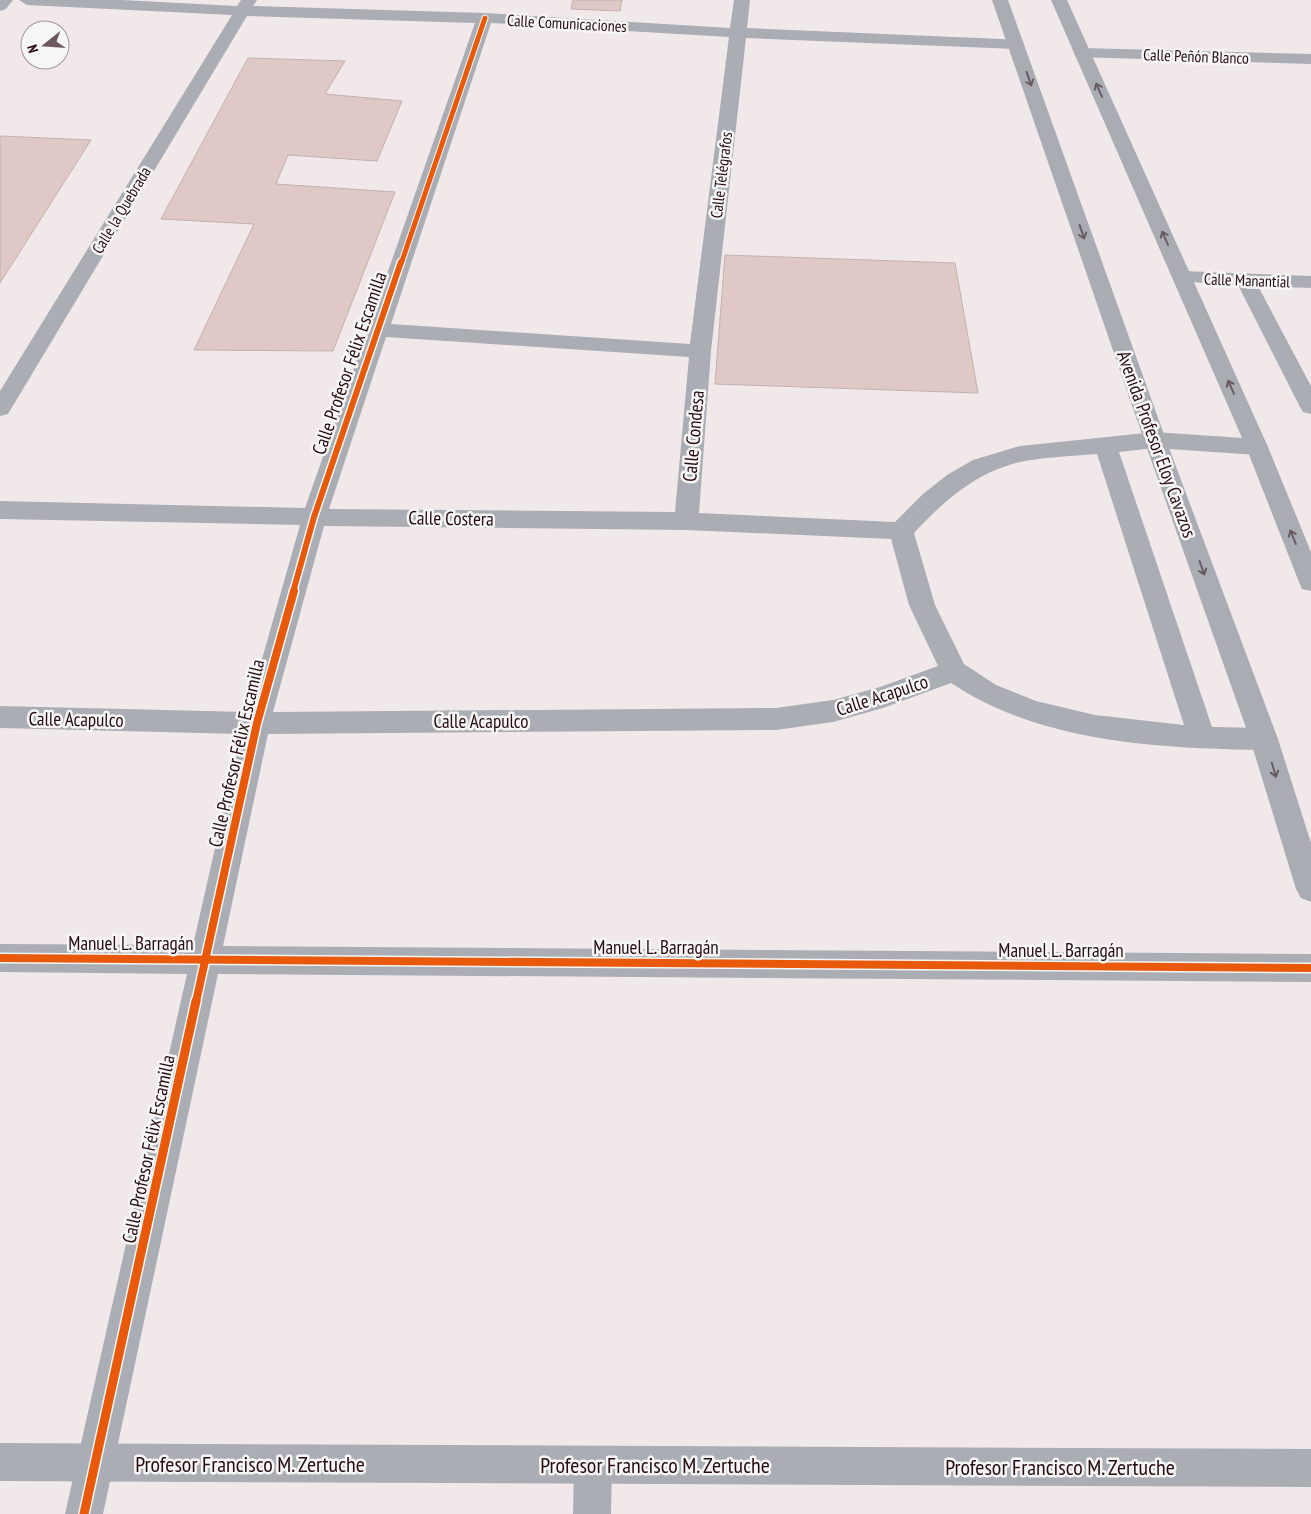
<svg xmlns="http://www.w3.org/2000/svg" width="1311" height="1514" viewBox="0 0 1311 1514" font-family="'PT Sans Narrow',sans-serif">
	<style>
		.building { fill: #e0c8c6; stroke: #c3b0b0 }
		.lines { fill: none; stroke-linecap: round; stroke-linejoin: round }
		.minor { fill: #abadb4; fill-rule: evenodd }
		.tertiary { fill: #abadb4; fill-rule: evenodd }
		.secondary { fill: #aaacb3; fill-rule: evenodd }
		.cycleway-far3-casing { stroke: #f6f6f6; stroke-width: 7 }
		.cycleway-far2-casing { stroke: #f6f6f6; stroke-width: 9 }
		.cycleway-far1-casing { stroke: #f6f6f6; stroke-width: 11 }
		.cycleway-casing { stroke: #f6f6f6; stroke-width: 12 }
		.cycleway-far3 { stroke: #e8590c; stroke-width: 5 }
		.cycleway-far2 { stroke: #e8590c; stroke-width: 6 }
		.cycleway-far1 { stroke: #e8590c; stroke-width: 8 }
		.cycleway { stroke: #e8590c; stroke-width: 9 }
		.oneway { stroke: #685c62 }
		.labels { text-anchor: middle; stroke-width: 5; stroke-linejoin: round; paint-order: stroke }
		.far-street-label { font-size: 16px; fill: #260b11; stroke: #f6f6f6 }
		.street-label { font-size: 19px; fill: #260b11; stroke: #f6f6f6 }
		.near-street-label { font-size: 22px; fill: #260b11; stroke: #f6f6f6 }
	</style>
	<rect width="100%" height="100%" fill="#f1e8ea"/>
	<g class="building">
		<path d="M573 0H622L620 11 571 9Z"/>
		<path d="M248 58 345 61 325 94 402 101 377 161 288 155 276 184 395 192 333 351 194 350 254 224 161 219Z"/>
		<path d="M0 136 91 140 0 283Z"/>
		<path d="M725 255 955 263 978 393 715 384Z"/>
	</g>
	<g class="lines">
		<g class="minor">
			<path d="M0 0H13L6 9 0 11Z"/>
			<path d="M19 0H122L237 6 241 0H257L253 6 485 13 730 28 734 0H750L747 28 1022 40 1024 44 1022 48 1016 49 746 38 711 351 699 513 895 522 923 494 947 475 973 460 1020 446 1155 432 1257 439 1265 441 1268 447 1265 453 1257 455 1155 448 1119 452 1212 727 1264 728 1274 731 1278 739 1274 747 1264 750C1159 748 1041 743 951 683L883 708 833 722 776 730 268 734 223 946 1311 954V982L218 974 103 1514H65L187 974 0 972V944L193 945 241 734 0 728V706L247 712 300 525 0 519V501L305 508 475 23 247 16 11 409 8 414 0 416V391L232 15 27 5ZM491 23 729 37 690 344 391 324ZM386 337 689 357 675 512 329 509ZM1097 454 1184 725 1095 715 1036 701 996 685 964 664 935 605 914 533C944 501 976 472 1020 462 1045 457 1072 456 1097 454ZM324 526 686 530 891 539 909 605 938 666 880 687 833 700 776 708 273 712Z"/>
			<path d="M1082 48 1311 54V64L1076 57 1074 53 1076 49Z"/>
			<path d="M1183 271 1311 276V288L1258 286 1311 386V414L1303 412 1300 407 1238 285 1176 281 1173 277 1176 273Z"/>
			<path d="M593 1446 607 1451 612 1465 611 1514H573L574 1465 579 1451Z"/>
		</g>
		<path class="tertiary" d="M0 1443 1311 1449V1487L0 1481Z"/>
		<g class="secondary">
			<path d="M992 0H1008L1166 440 1278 739 1311 843V902L1301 898 1296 889 1250 739 1144 440Z"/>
			<path d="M1051 0H1067L1268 447 1311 552V591L1302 589 1299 582 1246 447Z"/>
		</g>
		<g class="cycleway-far3-casing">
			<path id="cycleway-far3" d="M401 264 485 18"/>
		</g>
		<g class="cycleway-far2-casing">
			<path id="cycleway-far2" d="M293 592 314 517 401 262"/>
		</g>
		<g class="cycleway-far1-casing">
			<g id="cycleway-far1">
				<path d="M0 958 1311 968"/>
				<path d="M196 1002 257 723 294 591"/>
			</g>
		</g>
		<g class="cycleway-casing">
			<path id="cycleway" d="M84 1514 196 1001"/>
		</g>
		<use href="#cycleway-far3" class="cycleway-far3"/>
		<use href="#cycleway-far2" class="cycleway-far2"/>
		<use href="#cycleway-far1" class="cycleway-far1"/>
		<use href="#cycleway" class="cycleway"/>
	</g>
	<defs><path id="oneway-shaft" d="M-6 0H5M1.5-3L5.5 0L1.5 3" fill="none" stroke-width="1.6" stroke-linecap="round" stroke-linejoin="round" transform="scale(1.25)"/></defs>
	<g class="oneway">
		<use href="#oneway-shaft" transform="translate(1029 79) rotate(71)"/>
		<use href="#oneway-shaft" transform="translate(1099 90) rotate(-114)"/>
		<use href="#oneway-shaft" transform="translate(1082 232) rotate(71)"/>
		<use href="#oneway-shaft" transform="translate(1165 238) rotate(-114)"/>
		<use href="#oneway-shaft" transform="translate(1231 387) rotate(-114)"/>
		<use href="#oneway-shaft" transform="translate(1293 537) rotate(-112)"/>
		<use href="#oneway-shaft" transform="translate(1202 568) rotate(70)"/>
		<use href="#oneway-shaft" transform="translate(1274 770) rotate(73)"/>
	</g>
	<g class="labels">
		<g class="far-street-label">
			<text transform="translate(567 23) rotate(3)" y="6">Calle Comunicaciones</text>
			<text transform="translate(1196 56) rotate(2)" y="6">Calle Peñón Blanco</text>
			<text transform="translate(721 175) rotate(-83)" y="6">Calle Telégrafos</text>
			<text transform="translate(121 210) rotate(-59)" y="6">Calle la Quebrada</text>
			<text transform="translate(1247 280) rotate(2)" y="6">Calle Manantial</text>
		</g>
		<g class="street-label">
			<text transform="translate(349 363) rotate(-71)" y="7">Calle Profesor Félix Escamilla</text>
			<text transform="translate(693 436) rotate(-85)" y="7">Calle Condesa</text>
			<text transform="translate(1157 444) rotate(70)" y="7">Avenida Profesor Eloy Cavazos</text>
			<text transform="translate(451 518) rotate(1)" y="7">Calle Costera</text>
			<text transform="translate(882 695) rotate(-18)" y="7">Calle Acapulco</text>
			<text transform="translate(76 719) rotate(1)" y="7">Calle Acapulco</text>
			<text x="481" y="728">Calle Acapulco</text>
			<text transform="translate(236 753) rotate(-77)" y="7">Calle Profesor Félix Escamilla</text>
			<text x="131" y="950">Manuel L. Barragán</text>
			<text x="656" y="954">Manuel L. Barragán</text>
			<text x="1061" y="957">Manuel L. Barragán</text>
			<text transform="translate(148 1149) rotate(-78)" y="7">Calle Profesor Félix Escamilla</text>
		</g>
		<g class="near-street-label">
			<text x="250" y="1472">Profesor Francisco M. Zertuche</text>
			<text x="655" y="1473">Profesor Francisco M. Zertuche</text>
			<text x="1060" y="1475">Profesor Francisco M. Zertuche</text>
		</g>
	</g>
	<g transform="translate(45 45) rotate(253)"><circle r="24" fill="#f6f6f6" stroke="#a3989a"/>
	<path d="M0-4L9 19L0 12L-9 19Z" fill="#6d585d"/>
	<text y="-8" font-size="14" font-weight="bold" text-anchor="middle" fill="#260b11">N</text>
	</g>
</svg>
